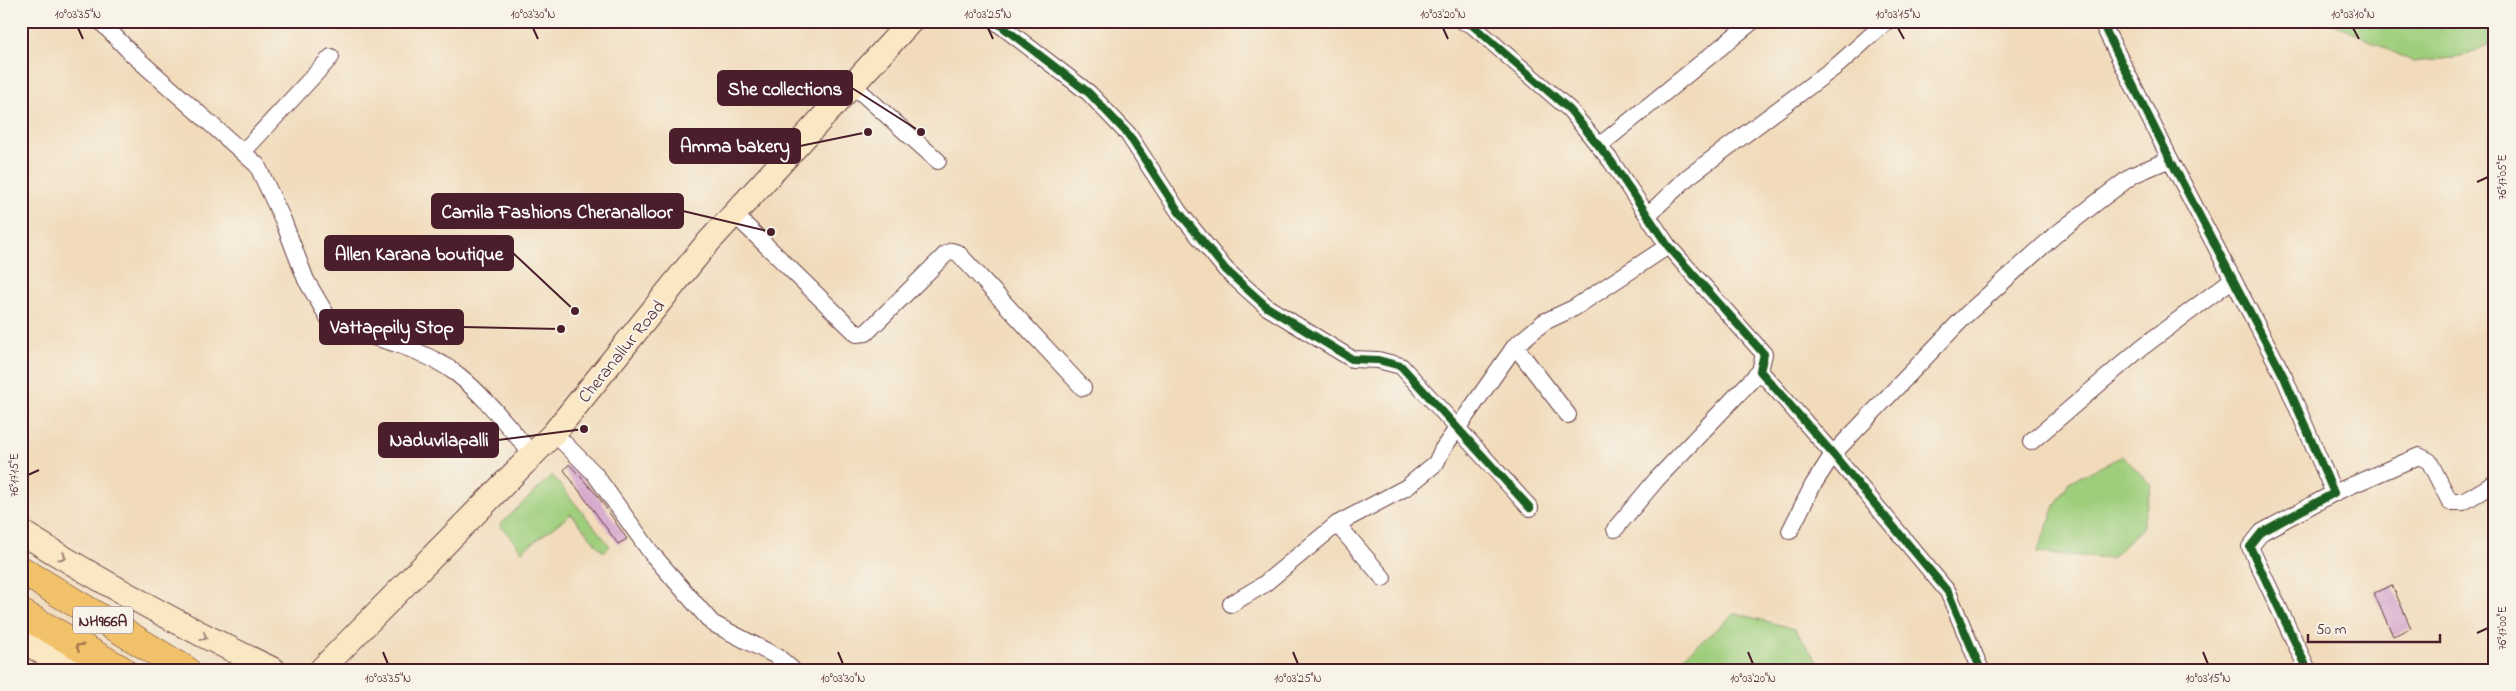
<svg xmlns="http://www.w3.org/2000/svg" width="2516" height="691" viewBox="0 0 2516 691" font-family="'Indie Flower',sans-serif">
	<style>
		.green { fill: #9ece7c; stroke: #747654 }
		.building { fill: #d5a7cc }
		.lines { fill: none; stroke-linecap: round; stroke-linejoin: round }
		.street-casing { stroke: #633b41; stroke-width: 18 }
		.secondary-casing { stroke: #633b41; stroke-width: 26 }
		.highway-casing { stroke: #633b41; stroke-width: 29 }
		.street { stroke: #fff; stroke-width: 16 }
		.secondary { stroke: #fae7c3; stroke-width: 24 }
		.highway { stroke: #f2c26a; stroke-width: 28 }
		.cycleway-casing { stroke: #f7f3e8; stroke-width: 11 }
		.cycleway { stroke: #1b5e20; stroke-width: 8 }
		.oneway { stroke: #a28377 }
		.oneway2 { stroke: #9e704a }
		.ticks { fill: none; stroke: #4a1f2b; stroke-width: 2 }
		.labels { text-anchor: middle; stroke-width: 4; stroke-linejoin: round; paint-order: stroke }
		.shield { fill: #f7f3e8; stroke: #7e5f64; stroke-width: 1 }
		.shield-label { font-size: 16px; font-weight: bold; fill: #4a1f2b }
		.street-label { font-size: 18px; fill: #4a1f2b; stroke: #f7f3e8 }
		.leader { fill: none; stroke: #4a1f2b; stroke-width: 2 }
		.callout-dot { fill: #4a1f2b; stroke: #f7f3e8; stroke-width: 2 }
		.callout { fill: #4a1f2b; stroke: #4a1f2b; stroke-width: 2 }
		.callout-label { font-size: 19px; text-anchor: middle; font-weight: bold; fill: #fff }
		.neatline { fill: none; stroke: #4a1f2b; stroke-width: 2 }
		.ticks-label { font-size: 12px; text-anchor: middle; fill: #4a1f2b }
	</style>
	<rect width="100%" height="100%" fill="#f7f3e8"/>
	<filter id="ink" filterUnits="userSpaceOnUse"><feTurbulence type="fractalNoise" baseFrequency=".02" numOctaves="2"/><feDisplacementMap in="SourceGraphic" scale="10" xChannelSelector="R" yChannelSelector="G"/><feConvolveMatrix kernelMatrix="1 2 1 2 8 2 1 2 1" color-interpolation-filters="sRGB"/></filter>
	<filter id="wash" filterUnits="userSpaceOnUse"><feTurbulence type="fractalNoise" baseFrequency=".0096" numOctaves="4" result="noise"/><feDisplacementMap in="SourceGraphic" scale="20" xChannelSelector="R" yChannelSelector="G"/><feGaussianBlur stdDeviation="1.12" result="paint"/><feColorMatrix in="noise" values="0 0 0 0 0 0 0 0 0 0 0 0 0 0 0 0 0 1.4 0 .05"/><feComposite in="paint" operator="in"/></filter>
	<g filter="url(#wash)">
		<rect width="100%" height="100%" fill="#f1dbbb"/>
		<g class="green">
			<path d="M2324 21H2495V41L2462 57 2413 62 2349 30Z"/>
			<path d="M2123 456 2151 485 2142 528 2111 558 2037 553 2055 506 2069 482Z"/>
			<path d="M552 475 610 546 603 552 571 514 522 551 500 525Z"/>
			<path d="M1735 613 1795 629 1823 670H1673L1677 663Z"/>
		</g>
		<g id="blocks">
			<g class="building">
				<path d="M569 464 597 495 627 539 618 544 564 470Z"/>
				<path d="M2392 585 2411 628 2393 636 2374 593Z"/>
			</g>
		</g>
	</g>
	<g filter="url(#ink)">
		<use href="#blocks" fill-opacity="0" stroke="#633b41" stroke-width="1"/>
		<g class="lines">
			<g class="street-casing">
				<g id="street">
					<path d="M100 21 132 54 257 165 283 220 306 280 333 326C374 337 423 348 457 374 484 395 511 430 533 455"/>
					<path d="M995 21 1089 93 1128 134 1179 212 1226 270 1267 307 1352 359 1378 360 1401 366 1530 508"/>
					<path d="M1462 21 1472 25 1570 110 1611 161 1668 246 1764 354 1760 371 1833 454 1948 592 1981 670"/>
					<path d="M2101 21 2170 159 2284 377 2334 493 2262 532 2250 547 2308 670"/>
					<path d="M853 85 938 161"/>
					<path d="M1599 146 1753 21"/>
					<path d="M243 152 331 57"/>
					<path d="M734 214 857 334 866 333 946 254 952 251 958 253 1083 388"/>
					<path d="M1649 214 1688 177 1839 64 1887 21"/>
					<path d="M1515 346 1568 415"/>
					<path d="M554 433 594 473 652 554 712 623 778 657 793 670"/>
					<path d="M2031 442 2141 348 2233 279"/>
					<path d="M2334 493 2419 456 2429 461 2450 502H2463L2495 483"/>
					<path d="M1337 524 1383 578"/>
					<path d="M1615 529 1657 479 1760 371"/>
					<path d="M1790 531 1813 485 1833 454 1967 314 2054 236 2096 203 2133 175 2170 159"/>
					<path d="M1231 604 1263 585 1337 524 1407 487 1436 463 1442 450 1515 346 1544 322 1574 308 1668 246"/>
				</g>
			</g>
			<g class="secondary-casing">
				<g id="secondary">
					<path d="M21 532C103 583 187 629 274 670"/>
					<path d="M21 639 71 670"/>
					<path d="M321 670 554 433 704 247 911 21"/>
				</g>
			</g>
			<g class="highway-casing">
				<g id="highway">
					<path d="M21 570 186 670"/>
					<path d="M21 613 122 670"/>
				</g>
			</g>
			<use href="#street" class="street"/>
			<use href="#secondary" class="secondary"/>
			<use href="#highway" class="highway"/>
			<g class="cycleway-casing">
				<g id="cycleway">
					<path d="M995 21 1089 93 1128 134 1179 212 1226 270 1267 307 1352 359 1378 360 1401 366 1530 508"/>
					<path d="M1462 21 1472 25 1570 110 1611 161 1668 246 1764 354 1760 371 1833 454 1948 592 1981 670"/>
					<path d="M2101 21 2170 159 2284 377 2334 493 2262 532 2250 547 2308 670"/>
				</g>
			</g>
			<use href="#cycleway" class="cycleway"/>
		</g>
		<defs><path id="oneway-chevron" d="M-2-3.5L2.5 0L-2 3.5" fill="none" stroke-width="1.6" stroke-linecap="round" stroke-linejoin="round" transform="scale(1.25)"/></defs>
		<g class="oneway">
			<use href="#oneway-chevron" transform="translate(63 557) rotate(32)"/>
			<use href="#oneway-chevron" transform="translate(204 637) rotate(28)"/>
		</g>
		<use class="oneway2" href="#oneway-chevron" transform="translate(79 647) rotate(-149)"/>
	</g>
	<path class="ticks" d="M78 28 83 39M533 28 538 39M988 28 993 39M1443 28 1448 39M1898 28 1904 39M2353 28 2359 39M2477 182 2488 177M28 475 39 470M2477 633 2488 628M383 652 388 664M838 652 843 664M1293 652 1298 664M1748 652 1753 664M2203 652 2208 664"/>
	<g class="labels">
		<rect class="shield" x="73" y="606.5" width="60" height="27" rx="4"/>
		<g class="shield-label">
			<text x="103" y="626">NH966A</text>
		</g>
		<g class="street-label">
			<text transform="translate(621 351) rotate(-51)" y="6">Cheranallur Road</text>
		</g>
	</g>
	<path class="leader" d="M921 132L852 88M868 132L800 146M771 232L683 211M575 311L513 253M561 329L463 327M584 429L498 440"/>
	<g class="callout-dot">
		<circle cx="921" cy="132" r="5"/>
		<circle cx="868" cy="132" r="5"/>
		<circle cx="771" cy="232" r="5"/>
		<circle cx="575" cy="311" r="5"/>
		<circle cx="561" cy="329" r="5"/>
		<circle cx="584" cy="429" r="5"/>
	</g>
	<g class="callout">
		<rect x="718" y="71" width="134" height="34" rx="5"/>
		<rect x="670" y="129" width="130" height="34" rx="5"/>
		<rect x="432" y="194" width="251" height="34" rx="5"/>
		<rect x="325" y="236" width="188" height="34" rx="5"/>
		<rect x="320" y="310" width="143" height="34" rx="5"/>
		<rect x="379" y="423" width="119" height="34" rx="5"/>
	</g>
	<g class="callout-label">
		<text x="785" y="95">She collections</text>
		<text x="735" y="152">Amma bakery</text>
		<text x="557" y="218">Camila Fashions Cheranalloor</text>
		<text x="419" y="260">Allen Karana boutique</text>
		<text x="392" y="333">Vattappily Stop</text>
		<text x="439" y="446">Naduvilapalli</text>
	</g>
	<rect width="2516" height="691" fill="none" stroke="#f7f3e8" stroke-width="55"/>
	<path d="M2308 634v8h132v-8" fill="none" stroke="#4a1f2b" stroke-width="2.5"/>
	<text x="2316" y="634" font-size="15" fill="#4a1f2b" stroke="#f7f3e8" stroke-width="4" paint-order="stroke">50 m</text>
	<rect x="28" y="28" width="2460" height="636" class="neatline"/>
	<g class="ticks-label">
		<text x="78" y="18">10°03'35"N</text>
		<text x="533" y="18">10°03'30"N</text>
		<text x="988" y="18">10°03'25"N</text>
		<text x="1443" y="18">10°03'20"N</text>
		<text x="1898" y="18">10°03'15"N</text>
		<text x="2353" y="18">10°03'10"N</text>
		<text transform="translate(2502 177) rotate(-90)" y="4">76°17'05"E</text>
		<text transform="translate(14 475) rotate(-90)" y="4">76°17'15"E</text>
		<text transform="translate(2502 628) rotate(-90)" y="4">76°17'00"E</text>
		<text x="388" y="682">10°03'35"N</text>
		<text x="843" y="682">10°03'30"N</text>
		<text x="1298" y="682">10°03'25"N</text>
		<text x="1753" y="682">10°03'20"N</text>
		<text x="2208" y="682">10°03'15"N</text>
	</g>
</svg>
